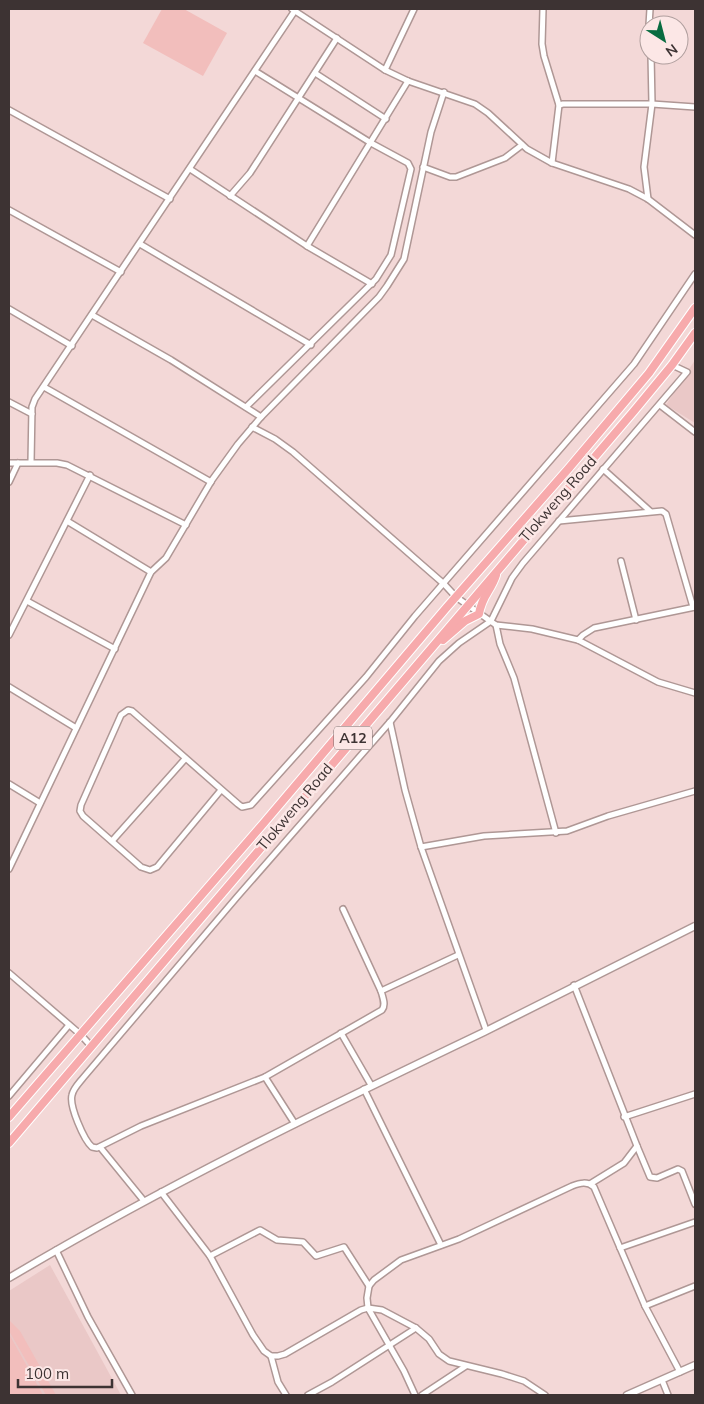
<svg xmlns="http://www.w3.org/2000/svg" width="704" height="1404" viewBox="0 0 704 1404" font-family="Mulish,sans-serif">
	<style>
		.built { fill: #eac8c7 }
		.green { fill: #f2bebc }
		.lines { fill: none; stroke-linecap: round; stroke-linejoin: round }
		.minor-casing { stroke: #af9795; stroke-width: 8 }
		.tertiary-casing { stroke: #af9795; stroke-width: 9 }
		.primary-casing { stroke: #fff; stroke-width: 10 }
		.minor { stroke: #fff; stroke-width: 5 }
		.tertiary { stroke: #fff; stroke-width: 6 }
		.primary { stroke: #f7aaac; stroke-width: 8 }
		.labels { text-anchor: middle; stroke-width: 5; stroke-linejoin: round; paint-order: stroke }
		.shield { fill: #fce7e6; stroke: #766969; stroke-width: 1 }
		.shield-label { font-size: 14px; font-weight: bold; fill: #3d3333 }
		.street-label { font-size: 15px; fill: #3d3333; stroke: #fce7e6 }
	</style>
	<rect width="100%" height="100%" fill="#f3d8d7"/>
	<g class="built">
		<path d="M695 360V423L666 405Z"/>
		<path d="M50 1265 121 1395H9V1291Z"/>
	</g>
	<g class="green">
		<path d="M162 9H184L227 33 203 76 143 43Z"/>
		<path d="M9 1320 20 1331 56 1395H46L9 1331Z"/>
		<path d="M9 1334 43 1395H9Z"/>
	</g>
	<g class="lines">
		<g class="minor-casing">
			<g id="minor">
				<path d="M292 9 385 70 408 81 475 104 488 113 527 149 552 163 629 189 648 199 695 235"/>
				<path d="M543 9 542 44 544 56 559 105 552 163"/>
				<path d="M649 25 650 9"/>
				<path d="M385 70 414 9"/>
				<path d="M315 73 386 119"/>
				<path d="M559 105 563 104H652L695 107"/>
				<path d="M9 110 170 199"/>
				<path d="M423 167 450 177H456L505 158 522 145"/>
				<path d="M190 169 307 246 372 284"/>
				<path d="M230 196 250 173 337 38"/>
				<path d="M648 199 644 167 652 104 651 55"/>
				<path d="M9 210 121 272"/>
				<path d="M140 244 311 345"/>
				<path d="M307 246 408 81"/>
				<path d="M9 309 72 346"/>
				<path d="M92 315 171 360 261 417"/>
				<path d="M44 387 211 482"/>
				<path d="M9 402 32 414"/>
				<path d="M660 405 695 432"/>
				<path d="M246 407 376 279 391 255 411 169 408 163 371 143 255 71"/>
				<path d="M252 427 275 439 293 452 444 584 456 597 496 625 532 629 578 640 658 682 695 693"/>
				<path d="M31 462 32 407 35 399 296 9"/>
				<path d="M9 463H57L67 465 186 525"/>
				<path d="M603 469 650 511"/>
				<path d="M9 482 18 463"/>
				<path d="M67 521 151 572"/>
				<path d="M559 521 662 511 666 514 693 607"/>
				<path d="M621 561 636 620"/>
				<path d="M27 601 115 649"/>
				<path d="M496 625 500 644 514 678 556 833"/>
				<path d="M9 635 90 475"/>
				<path d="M578 640 583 635 594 628 695 607"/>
				<path d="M9 687 76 728"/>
				<path d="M390 722 405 790 421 847 486 1030"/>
				<path d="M9 784 40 803"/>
				<path d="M221 790 157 867 150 870 141 867 83 816 80 811 81 805 121 715 128 710 132 711 238 804 242 807 251 805 366 677 415 616 634 364 695 274"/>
				<path d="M112 841 185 759"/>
				<path d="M421 847 484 836 567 831 608 816 695 791"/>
				<path d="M9 869 151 572 166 558 212 480 238 444 261 417 379 297 387 286 404 259 431 132 444 92"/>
				<path d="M9 973 80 1034 91 1046"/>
				<path d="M574 985 637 1146 624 1163 590 1184"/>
				<path d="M381 991 458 955"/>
				<path d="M341 1033 371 1085"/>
				<path d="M265 1077 141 1126 97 1148 92 1147C84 1140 69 1106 72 1095 73 1089 79 1083 83 1078L237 897 390 722 439 661 459 643 491 621 512 578 523 563 687 372 672 365"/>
				<path d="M364 1089 441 1245"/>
				<path d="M9 1096 69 1025"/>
				<path d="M624 1117 695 1094"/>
				<path d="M295 1124 265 1077 382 1010C386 1005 383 998 381 991L343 909"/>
				<path d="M637 1146 650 1177 657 1178 678 1169 682 1171 695 1204"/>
				<path d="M100 1147 144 1201"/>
				<path d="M161 1192 210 1256 253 1335 264 1351 271 1356H278L285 1354 361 1310 368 1308 382 1310 416 1328 429 1339 439 1354 449 1361 502 1374 524 1381 545 1395"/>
				<path d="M620 1248 695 1222"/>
				<path d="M56 1250 88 1317 132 1395"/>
				<path d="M210 1256 260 1230 277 1240 303 1242 316 1256 344 1247 369 1286"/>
				<path d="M645 1306 695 1286"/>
				<path d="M271 1356 278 1382 286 1395"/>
				<path d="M662 1380 668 1395"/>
				<path d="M308 1395 332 1382 416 1328"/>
				<path d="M415 1395 404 1371 368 1308 367 1298 369 1286 374 1280 401 1260 459 1239 572 1186C580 1183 587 1181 594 1187L645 1306 680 1372"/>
				<path d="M422 1395 466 1366"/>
			</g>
		</g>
		<g class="tertiary-casing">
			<g id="tertiary">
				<path d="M9 1278C162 1187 323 1109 484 1032 554 997 625 961 695 926"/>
				<path d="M627 1395 695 1365"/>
			</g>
		</g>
		<g class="primary-casing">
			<g id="primary">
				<path d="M443 640 465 621 479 614C482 595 491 591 496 575"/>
				<path d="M9 1117 263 824 447 607 569 468 649 373 695 308"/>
				<path d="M9 1143 634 411 672 365 695 333"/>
			</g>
		</g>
		<use href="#minor" class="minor"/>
		<use href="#tertiary" class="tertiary"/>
		<use href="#primary" class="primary"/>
	</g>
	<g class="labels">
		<rect class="shield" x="334" y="726.5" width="38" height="23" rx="4"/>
		<g class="shield-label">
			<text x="353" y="743">A12</text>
		</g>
		<g class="street-label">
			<text transform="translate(558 499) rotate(-49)" y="5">Tlokweng Road</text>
			<text transform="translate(295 807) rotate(-50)" y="5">Tlokweng Road</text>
		</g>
	</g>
	<rect width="704" height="1404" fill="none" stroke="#3d3333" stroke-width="20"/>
	<g transform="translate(664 40) rotate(144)"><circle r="24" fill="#fce7e6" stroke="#b09f9e"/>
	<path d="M0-4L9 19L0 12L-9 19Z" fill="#096c41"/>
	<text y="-8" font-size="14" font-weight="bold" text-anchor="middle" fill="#3d3333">N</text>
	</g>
	<path d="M18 1379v8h94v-8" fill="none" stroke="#3d3333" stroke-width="2.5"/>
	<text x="25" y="1379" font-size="15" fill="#3d3333" stroke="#fce7e6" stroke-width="4" paint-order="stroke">100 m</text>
</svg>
